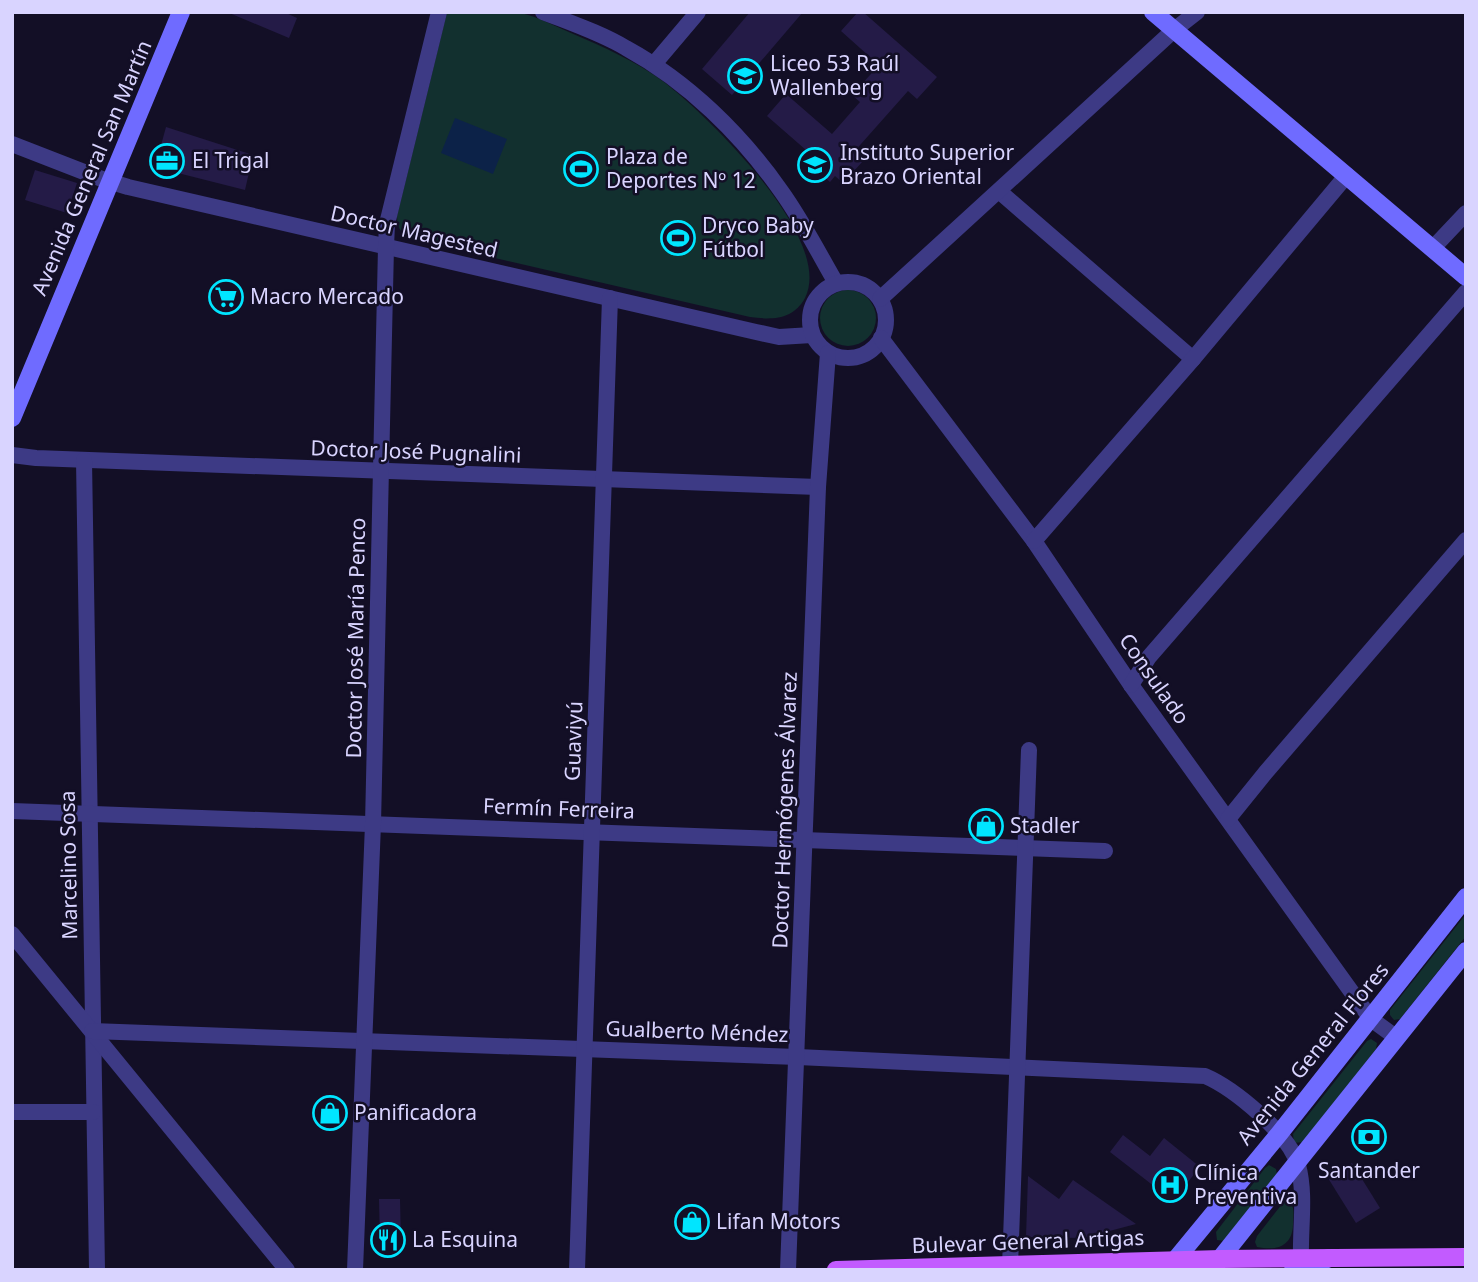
<svg xmlns="http://www.w3.org/2000/svg" width="1478" height="1282" viewBox="0 0 1478 1282" font-family="'Noto Sans',sans-serif">
	<style>
		.green { fill: #12302f }
		.water { fill: #0c2248 }
		.building { fill: #241b47 }
		.lines { fill: none; stroke-linecap: round; stroke-linejoin: round }
		.minor { stroke: #3d3a85; stroke-width: 16 }
		.secondary { stroke: #6f6bff; stroke-width: 18 }
		.primary { stroke: #c25bff; stroke-width: 18 }
		.labels { text-anchor: middle; stroke-width: 5; stroke-linejoin: round; paint-order: stroke }
		.poi-label { font-size: 21px; fill: #d9d4ff; stroke: #130f26; text-anchor: start }
		.street-label { font-size: 21px; fill: #d9d4ff; stroke: #130f26 }
	</style>
	<rect width="100%" height="100%" fill="#130f26"/>
	<g class="green">
		<path d="M447 12C468 12 503 8 521 13 538 17 555 26 571 33 603 47 636 61 664 82 707 115 835 239 805 298 793 320 772 320 750 317L413 239C402 235 397 229 397 216Z"/>
		<circle cx="848" cy="318" r="28"/>
		<path d="M1466 914V936L1400 1019 1394 1020 1390 1015V1010Z"/>
		<path d="M1371 1039 1377 1043 1376 1049 1303 1142 1294 1143 1293 1134 1367 1041Z"/>
		<path d="M1269 1165 1276 1169 1277 1175 1225 1241 1217 1240 1216 1232 1265 1168Z"/>
		<path d="M1286 1202 1291 1203C1295 1210 1293 1217 1293 1225 1292 1247 1276 1251 1257 1247L1255 1242 1257 1236 1282 1204Z"/>
	</g>
	<path class="water" d="M455 118 507 139 493 174 441 153Z"/>
	<g class="building">
		<path d="M227 12H284L297 18 289 38Z"/>
		<path d="M750 12H803L732 95 702 69Z"/>
		<path d="M858 12H863L937 77 917 99 908 91 853 153 863 161 843 183 835 176 830 182 809 163 814 157 767 116 786 94 832 134 860 102 852 95 879 65 841 31Z"/>
		<path d="M166 127 253 155 245 190 170 171 161 166 157 160Z"/>
		<path d="M35 170 77 183 67 213 25 200Z"/>
		<path d="M1123 1135 1150 1156 1164 1138 1200 1167 1183 1188 1168 1197 1110 1152Z"/>
		<path d="M1352 1163 1380 1208 1356 1223 1328 1178Z"/>
		<path d="M1028 1176 1059 1199 1073 1180 1136 1224 1083 1238 1026 1237Z"/>
		<path d="M379 1199H400L401 1242H380Z"/>
		<path d="M683 1206 702 1207 700 1237 681 1236Z"/>
	</g>
	<g class="lines">
		<g class="minor">
			<path d="M543 12C571 23 601 33 626 48 688 82 741 134 781 191 802 220 818 252 836 283"/>
			<path d="M654 64 698 12"/>
			<path d="M12 144 102 179 128 187 756 332 779 337 812 335"/>
			<path d="M1000 192 1193 359"/>
			<path d="M1432 249 1466 213"/>
			<circle cx="848" cy="320" r="38"/>
			<path d="M880 299 1174 30 1197 12"/>
			<path d="M881 338 1034 541 1131 685 1371 1019 1397 1038"/>
			<path d="M12 455 36 458 818 487"/>
			<path d="M84 460 97 1270"/>
			<path d="M1034 541 1193 359 1347 175"/>
			<path d="M1131 685 1149 657 1466 292"/>
			<path d="M12 811 1105 851"/>
			<path d="M1228 819 1266 772 1466 540"/>
			<path d="M12 934 287 1270"/>
			<path d="M92 1031 798 1057 1205 1076C1233 1088 1290 1134 1298 1165 1306 1195 1300 1228 1301 1258"/>
			<path d="M12 1112H93"/>
			<path d="M1010 1266 1029 750"/>
			<path d="M355 1270 373 824 386 247 387 224 439 12"/>
			<path d="M577 1270 610 298"/>
			<path d="M788 1270 818 487 828 353"/>
		</g>
		<g class="secondary">
			<path d="M1153 12 1466 277"/>
			<path d="M12 418 181 12"/>
			<path d="M1167 1270 1279 1134 1466 897"/>
			<path d="M1211 1270 1466 951"/>
			<path d="M1293 1270 1310 1267 1329 1258"/>
		</g>
		<path class="primary" d="M836 1270 1221 1259 1466 1257"/>
	</g>
	<defs>
		<g id="school-ring" transform="scale(1.75)"><circle r="9.5" fill="#130f26" stroke="#00e5ff" stroke-width="1.5"/><path d="M0-5L7-2L0 1L-7-2ZM-4 1L0 2.5L4 1V4Q0 6-4 4Z" fill="#00e5ff"/></g>
		<g id="office-ring" transform="scale(1.75)"><circle r="9.5" fill="#130f26" stroke="#00e5ff" stroke-width="1.5"/><path d="M-6-3h4V-5.5h4V-3h4V5H-6ZM-1-4.5V-3h2v-1.5ZM-6 0V1H6V0Z" fill="#00e5ff"/></g>
		<g id="stadium-ring" transform="scale(1.75)"><circle r="9.5" fill="#130f26" stroke="#00e5ff" stroke-width="1.5"/><path d="M0-5a6.5 5 0 1 0 0 10a6.5 5 0 1 0 0-10ZM-3.5-1.8h7v3.6h-7Z" fill="#00e5ff"/></g>
		<g id="supermarket-ring" transform="scale(1.75)"><circle r="9.5" fill="#130f26" stroke="#00e5ff" stroke-width="1.5"/><path d="M-6-5.5h2.5l.6 2H6L4.5 2H-2.5L-4.4-4H-6ZM-1.5 3.2a1.3 1.3 0 1 0 .1 0ZM3 3.2a1.3 1.3 0 1 0 .1 0Z" fill="#00e5ff"/></g>
		<g id="shop-ring" transform="scale(1.75)"><circle r="9.5" fill="#130f26" stroke="#00e5ff" stroke-width="1.5"/><path d="M-5-2.5h2.3a2.7 3.5 0 0 1 5.4 0H5L5.5 6h-11ZM-1.5-2.5h3a1.5 2.3 0 0 0-3 0Z" fill="#00e5ff"/></g>
		<g id="bank-ring" transform="scale(1.75)"><circle r="9.5" fill="#130f26" stroke="#00e5ff" stroke-width="1.5"/><path d="M-6-4H6V4H-6ZM0-2.3a2.3 2.3 0 1 0 0 4.6a2.3 2.3 0 1 0 0-4.6Z" fill="#00e5ff"/></g>
		<g id="hospital-ring" transform="scale(1.75)"><circle r="9.5" fill="#130f26" stroke="#00e5ff" stroke-width="1.5"/><path d="M-5-5h3v3.5h4V-5h3V5h-3V1.5h-4V5h-3Z" fill="#00e5ff"/></g>
		<g id="restaurant-ring" transform="scale(1.75)"><circle r="9.5" fill="#130f26" stroke="#00e5ff" stroke-width="1.5"/><path d="M-5-6h1v4h1v-4h1v4h1v-4h1v5L-1.5 .5V6h-2V.5L-5-1ZM5-6V6H3V1.5H1.5Q1.5-4 5-6Z" fill="#00e5ff"/></g>
	</defs>
	<g fill-rule="evenodd">
		<use href="#school-ring" x="745" y="76"/>
		<use href="#office-ring" x="167" y="161"/>
		<use href="#school-ring" x="815" y="165"/>
		<use href="#stadium-ring" x="581" y="169"/>
		<use href="#stadium-ring" x="678" y="238"/>
		<use href="#supermarket-ring" x="226" y="297"/>
		<use href="#shop-ring" x="986" y="826"/>
		<use href="#shop-ring" x="330" y="1113"/>
		<use href="#bank-ring" x="1369" y="1137"/>
		<use href="#hospital-ring" x="1170" y="1185"/>
		<use href="#shop-ring" x="692" y="1222"/>
		<use href="#restaurant-ring" x="388" y="1240"/>
	</g>
	<g class="labels">
		<g class="poi-label">
			<text x="770" y="71">Liceo 53 Raúl<tspan x="770" dy="24">Wallenberg</tspan></text>
			<text x="840" y="160">Instituto Superior<tspan x="840" dy="24">Brazo Oriental</tspan></text>
			<text x="606" y="164">Plaza de<tspan x="606" dy="24">Deportes Nº 12</tspan></text>
			<text x="192" y="168">El Trigal</text>
			<text x="702" y="233">Dryco Baby<tspan x="702" dy="24">Fútbol</tspan></text>
			<text x="250" y="304">Macro Mercado</text>
			<text x="1010" y="833">Stadler</text>
			<text x="354" y="1120">Panificadora</text>
			<text x="1369" y="1178" text-anchor="middle">Santander</text>
			<text x="1194" y="1180">Clínica<tspan x="1194" dy="24">Preventiva</tspan></text>
			<text x="716" y="1229">Lifan Motors</text>
			<text x="412" y="1247">La Esquina</text>
		</g>
		<g class="street-label">
			<text transform="translate(92 168) rotate(-67)" y="7">Avenida General San Martín</text>
			<text transform="translate(414 232) rotate(13)" y="7">Doctor Magested</text>
			<text transform="translate(416 452) rotate(2)" y="7">Doctor José Pugnalini</text>
			<text transform="translate(356 638) rotate(-89)" y="7">Doctor José María Penco</text>
			<text transform="translate(1154 679) rotate(55)" y="7">Consulado</text>
			<text transform="translate(574 741) rotate(-88)" y="7">Guaviyú</text>
			<text transform="translate(559 809) rotate(2)" y="7">Fermín Ferreira</text>
			<text transform="translate(785 810) rotate(-88)" y="7">Doctor Hermógenes Álvarez</text>
			<text transform="translate(69 865) rotate(-91)" y="7">Marcelino Sosa</text>
			<text transform="translate(697 1032) rotate(2)" y="7">Gualberto Méndez</text>
			<text transform="translate(1313 1054) rotate(-51)" y="7">Avenida General Flores</text>
			<text transform="translate(1028 1242) rotate(-2)" y="7">Bulevar General Artigas</text>
		</g>
	</g>
	<rect width="1478" height="1282" fill="none" stroke="#d9d4ff" stroke-width="28"/>
</svg>
